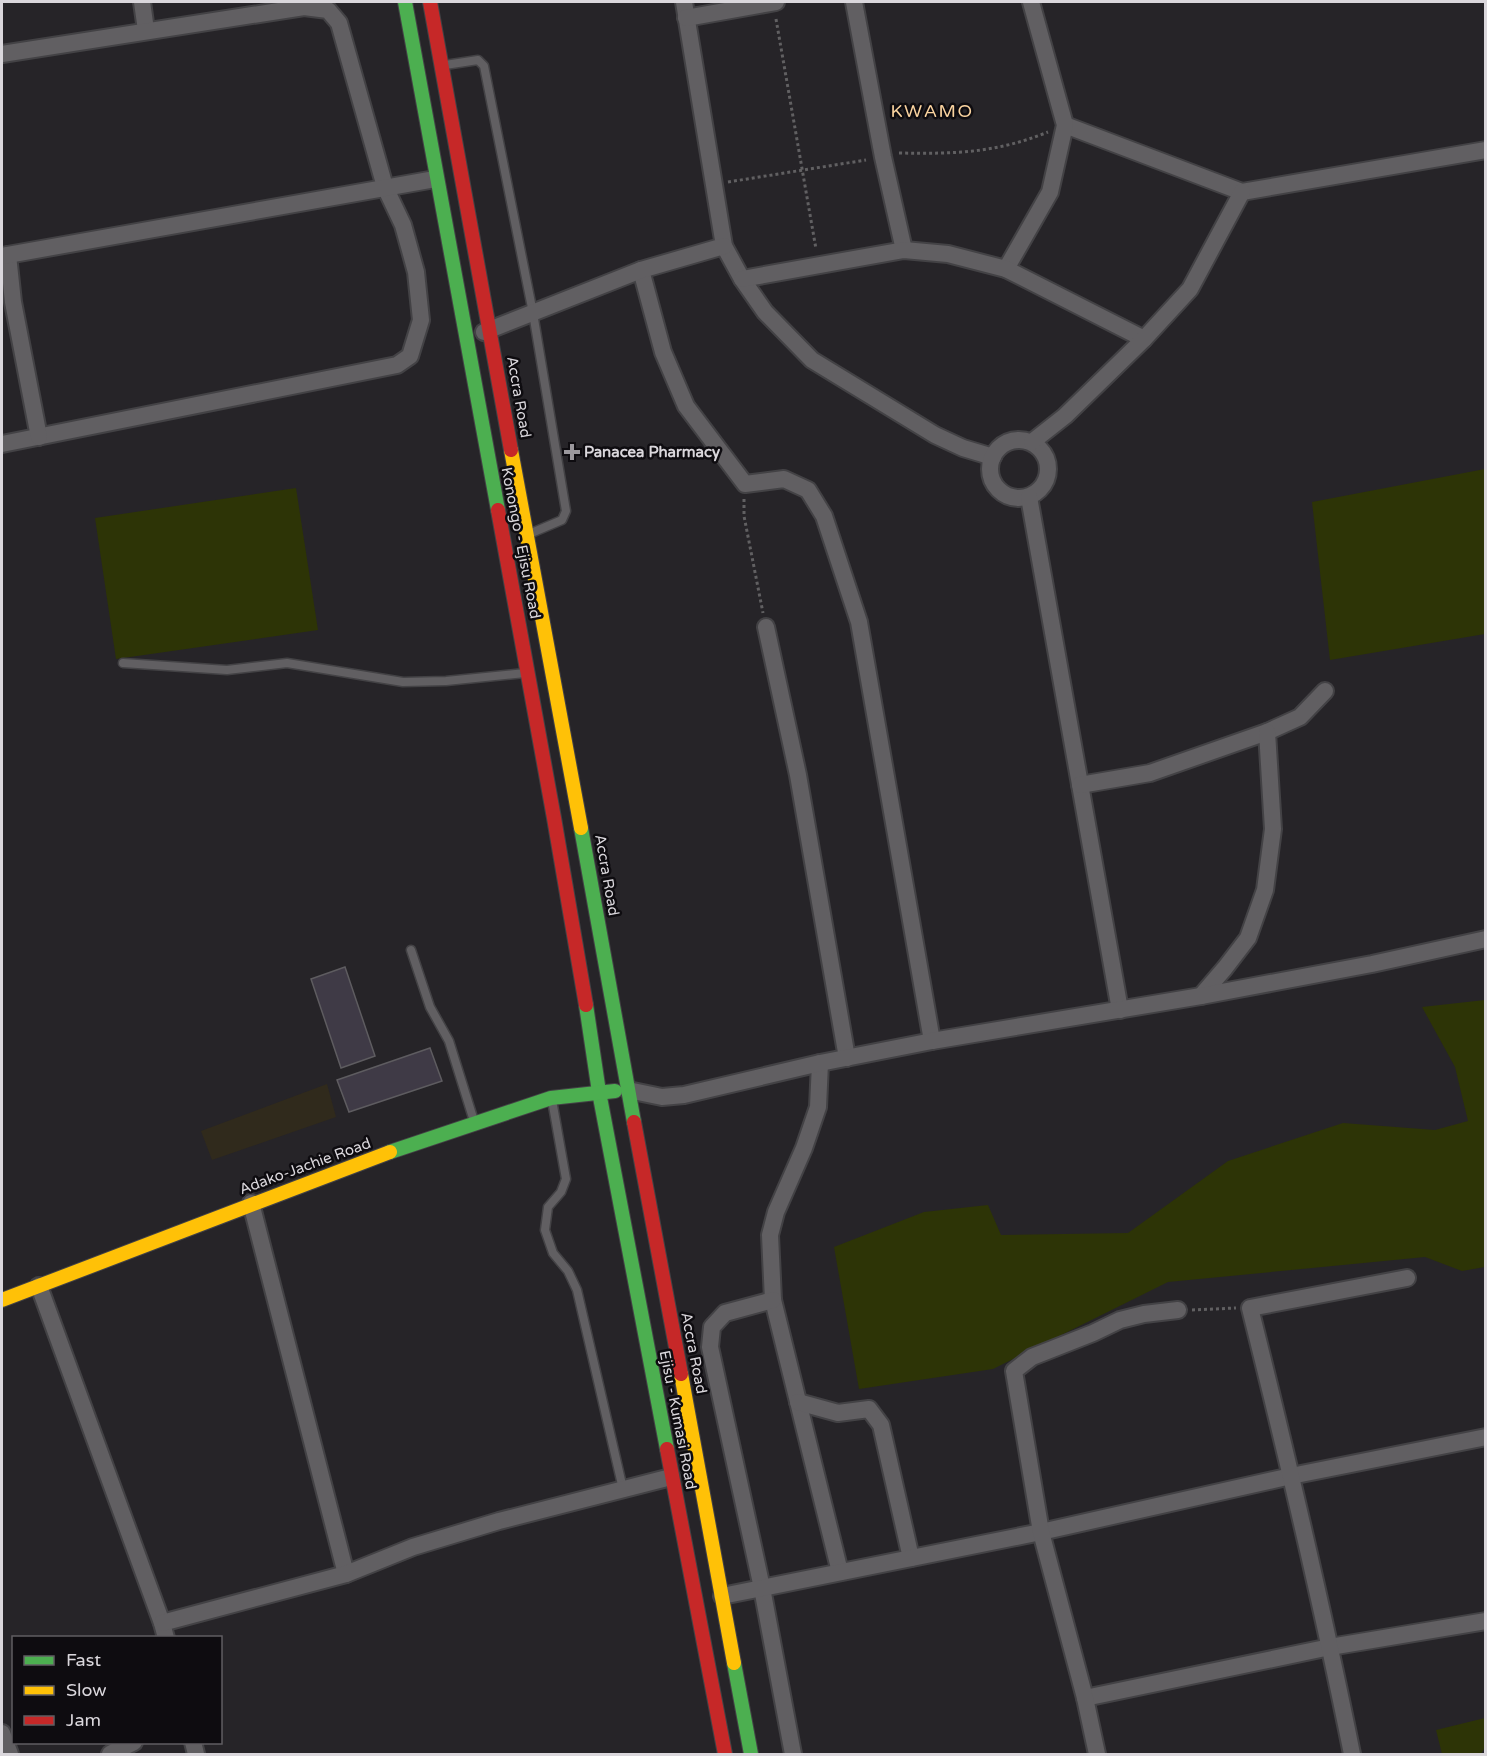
<svg xmlns="http://www.w3.org/2000/svg" width="1487" height="1756" viewBox="0 0 1487 1756" font-family="'Varela Round',sans-serif">
	<style>
		.commercial { fill: #302a1c }
		.green { fill: #2d3406 }
		.building { fill: #3f3a46; stroke: #5e5c60; stroke-width: 1.5 }
		.lines { fill: none; stroke-linecap: round; stroke-linejoin: round }
		.lane-casing { stroke: #434245; stroke-width: 11 }
		.street-casing { stroke: #434245; stroke-width: 20 }
		.fast-casing { stroke: #434245; stroke-width: 16 }
		.slow-casing { stroke: #434245; stroke-width: 16 }
		.jam-casing { stroke: #434245; stroke-width: 16 }
		.path { stroke: #616062; stroke-width: 3; stroke-dasharray: 3 3; stroke-linecap: butt }
		.lane { stroke: #615f62; stroke-width: 8 }
		.street { stroke: #615f62; stroke-width: 16 }
		.fast { stroke: #4caf50; stroke-width: 14 }
		.slow { stroke: #ffc107; stroke-width: 14 }
		.jam { stroke: #c62828; stroke-width: 14 }
		.poi-dot { fill: #9b989d; stroke: #0e0c10; stroke-width: 2 }
		.labels { text-anchor: middle; stroke-width: 5; stroke-linejoin: round; paint-order: stroke }
		.street-label { font-size: 15px; fill: #dad7dc; stroke: #0e0c10 }
		.poi-label { font-size: 15px; font-weight: bold; fill: #dad7dc; stroke: #0e0c10; text-anchor: start }
		.quarter-label { font-size: 18px; letter-spacing: 1.5px; fill: #fbd4a0; stroke: #0e0c10 }
	</style>
	<rect width="100%" height="100%" fill="#262428"/>
	<path class="commercial" d="M327 1084 336 1117 212 1160 201 1131Z"/>
	<g class="green">
		<path d="M1485 469V634L1330 660 1312 502Z"/>
		<path d="M296 488 318 630 116 659 95 518Z"/>
		<path d="M1485 1000V1267L1462 1271 1425 1257 1168 1282 993 1369 859 1389 834 1247 924 1212 988 1205 1001 1235 1128 1233 1228 1161 1343 1123 1435 1130 1468 1121 1455 1067 1422 1007Z"/>
		<path d="M1485 1718V1747L1481 1754H1442L1436 1730Z"/>
	</g>
	<g class="building">
		<path d="M345 967 375 1056 341 1068 311 979Z"/>
		<path d="M430 1048 442 1081 349 1112 337 1080Z"/>
	</g>
	<g class="lines">
		<g class="lane-casing">
			<g id="lane">
				<path d="M445 65 478 60 484 66 533 313 566 511 562 520 529 534"/>
				<path d="M123 663 227 670 287 663 403 682 446 681 525 673"/>
				<path d="M411 950 430 1007 449 1041 474 1121"/>
				<path d="M552 1100 566 1179 561 1192 548 1207 545 1230 553 1253 568 1271 577 1290 623 1489"/>
			</g>
		</g>
		<g class="street-casing">
			<g id="street">
				<path d="M142 2 146 30"/>
				<path d="M684 2 724 246 742 279 765 312 812 360 935 435 963 448 993 457"/>
				<path d="M854 2 883 157 904 250"/>
				<path d="M686 18 776 2"/>
				<path d="M2 54 304 7 328 10 339 23 385 187 403 225 416 272 421 320 410 356 397 365 2 444"/>
				<path d="M1065 125 1242 192 1486 150"/>
				<path d="M8 255 13 302 39 437"/>
				<path d="M2 256 435 179"/>
				<path d="M1006 269 1050 192 1065 125 1031 2"/>
				<path d="M641 270 663 352 686 406 745 484 784 479 808 490 824 516 859 622 932 1041"/>
				<path d="M742 279 904 250 948 254 1006 269 1144 339"/>
				<path d="M484 332 641 270 724 246"/>
				<circle cx="1019" cy="469" r="29"/>
				<path d="M1032 442 1065 416 1144 339 1190 289 1242 192"/>
				<path d="M1029 497 1120 1010"/>
				<path d="M766 627 798 775 847 1058"/>
				<path d="M1080 785 1150 773 1267 732 1300 717 1325 691"/>
				<path d="M1201 996 1225 968 1248 938 1265 890 1273 829 1267 732"/>
				<path d="M820 1063 818 1107 804 1148 776 1212 770 1235 773 1300 840 1572"/>
				<path d="M628 1090 662 1097 684 1095 820 1063 932 1041 1201 996 1372 964 1486 939"/>
				<path d="M251 1203 346 1574"/>
				<path d="M39 1286 162 1623 166 1638"/>
				<path d="M773 1300 725 1313 712 1327 710 1347 762 1588 793 1754"/>
				<path d="M798 1402 838 1413 869 1409 881 1425 911 1558"/>
				<path d="M722 1596 1041 1532 1291 1476 1486 1437"/>
				<path d="M162 1623 346 1574 413 1547 499 1521 671 1477"/>
				<path d="M1085 1698 1330 1647 1486 1621"/>
				<path d="M2 1733 10 1754"/>
				<path d="M193 1742 196 1754"/>
				<path d="M110 1754 134 1742"/>
				<path d="M1097 1754 1085 1698 1041 1532 1014 1371 1032 1357 1093 1333 1120 1320 1144 1314 1178 1310"/>
				<path d="M1352 1754C1322 1605 1287 1456 1250 1308L1407 1278"/>
			</g>
		</g>
		<g class="fast-casing">
			<g id="fast">
				<path d="M405 2 498 510"/>
				<path d="M581 828 634 1122"/>
				<path d="M586 1005 599 1092 667 1449"/>
				<path d="M390 1152 551 1098 615 1091"/>
				<path d="M734 1663 751 1754"/>
			</g>
		</g>
		<g class="slow-casing">
			<g id="slow">
				<path d="M511 450 581 828"/>
				<path d="M2 1300 390 1152"/>
				<path d="M681 1374 734 1663"/>
			</g>
		</g>
		<g class="jam-casing">
			<g id="jam">
				<path d="M430 2 511 450"/>
				<path d="M498 510 554 818 586 1005"/>
				<path d="M634 1122 681 1374"/>
				<path d="M667 1449 725 1754"/>
			</g>
		</g>
		<g class="path">
			<path d="M776 19 816 249"/>
			<path d="M899 153C955 154 996 153 1048 132"/>
			<path d="M728 182 866 160"/>
			<path d="M744 499V516L763 613"/>
			<path d="M1192 1310 1236 1308"/>
		</g>
		<use href="#lane" class="lane"/>
		<use href="#street" class="street"/>
		<use href="#fast" class="fast"/>
		<use href="#slow" class="slow"/>
		<use href="#jam" class="jam"/>
	</g>
	<path class="poi-dot" d="M569 443h6v6h6v6h-6v6h-6v-6h-6v-6h6z"/>
	<g class="labels">
		<g class="street-label">
			<text transform="translate(519 397) rotate(80)" y="5">Accra Road</text>
			<text transform="translate(521 543) rotate(79)" y="5">Konongo - Ejisu Road</text>
			<text transform="translate(607 875) rotate(80)" y="5">Accra Road</text>
			<text transform="translate(305 1166) rotate(-20)" y="5">Adako-Jachie Road</text>
			<text transform="translate(694 1353) rotate(79)" y="5">Accra Road</text>
			<text transform="translate(678 1420) rotate(79)" y="5">Ejisu - Kumasi Road</text>
		</g>
		<g class="poi-label">
			<text x="584" y="457">Panacea Pharmacy</text>
		</g>
		<g class="quarter-label">
			<text x="932" y="117">KWAMO</text>
		</g>
	</g>
	<rect width="1487" height="1756" fill="none" stroke="#dad7dc" stroke-width="6"/>
	<rect x="12" y="1636" width="210" height="108" fill="#0e0c10" stroke="#605d62" stroke-width="1.5"/>
	<rect x="24" y="1656" width="30" height="9" fill="#4caf50" stroke="#605d62" stroke-width="1.5"/>
	<text x="66" y="1666" font-size="18" fill="#dad7dc">Fast</text>
	<rect x="24" y="1686" width="30" height="9" fill="#ffc107" stroke="#605d62" stroke-width="1.5"/>
	<text x="66" y="1696" font-size="18" fill="#dad7dc">Slow</text>
	<rect x="24" y="1716" width="30" height="9" fill="#c62828" stroke="#605d62" stroke-width="1.5"/>
	<text x="66" y="1726" font-size="18" fill="#dad7dc">Jam</text>
</svg>
